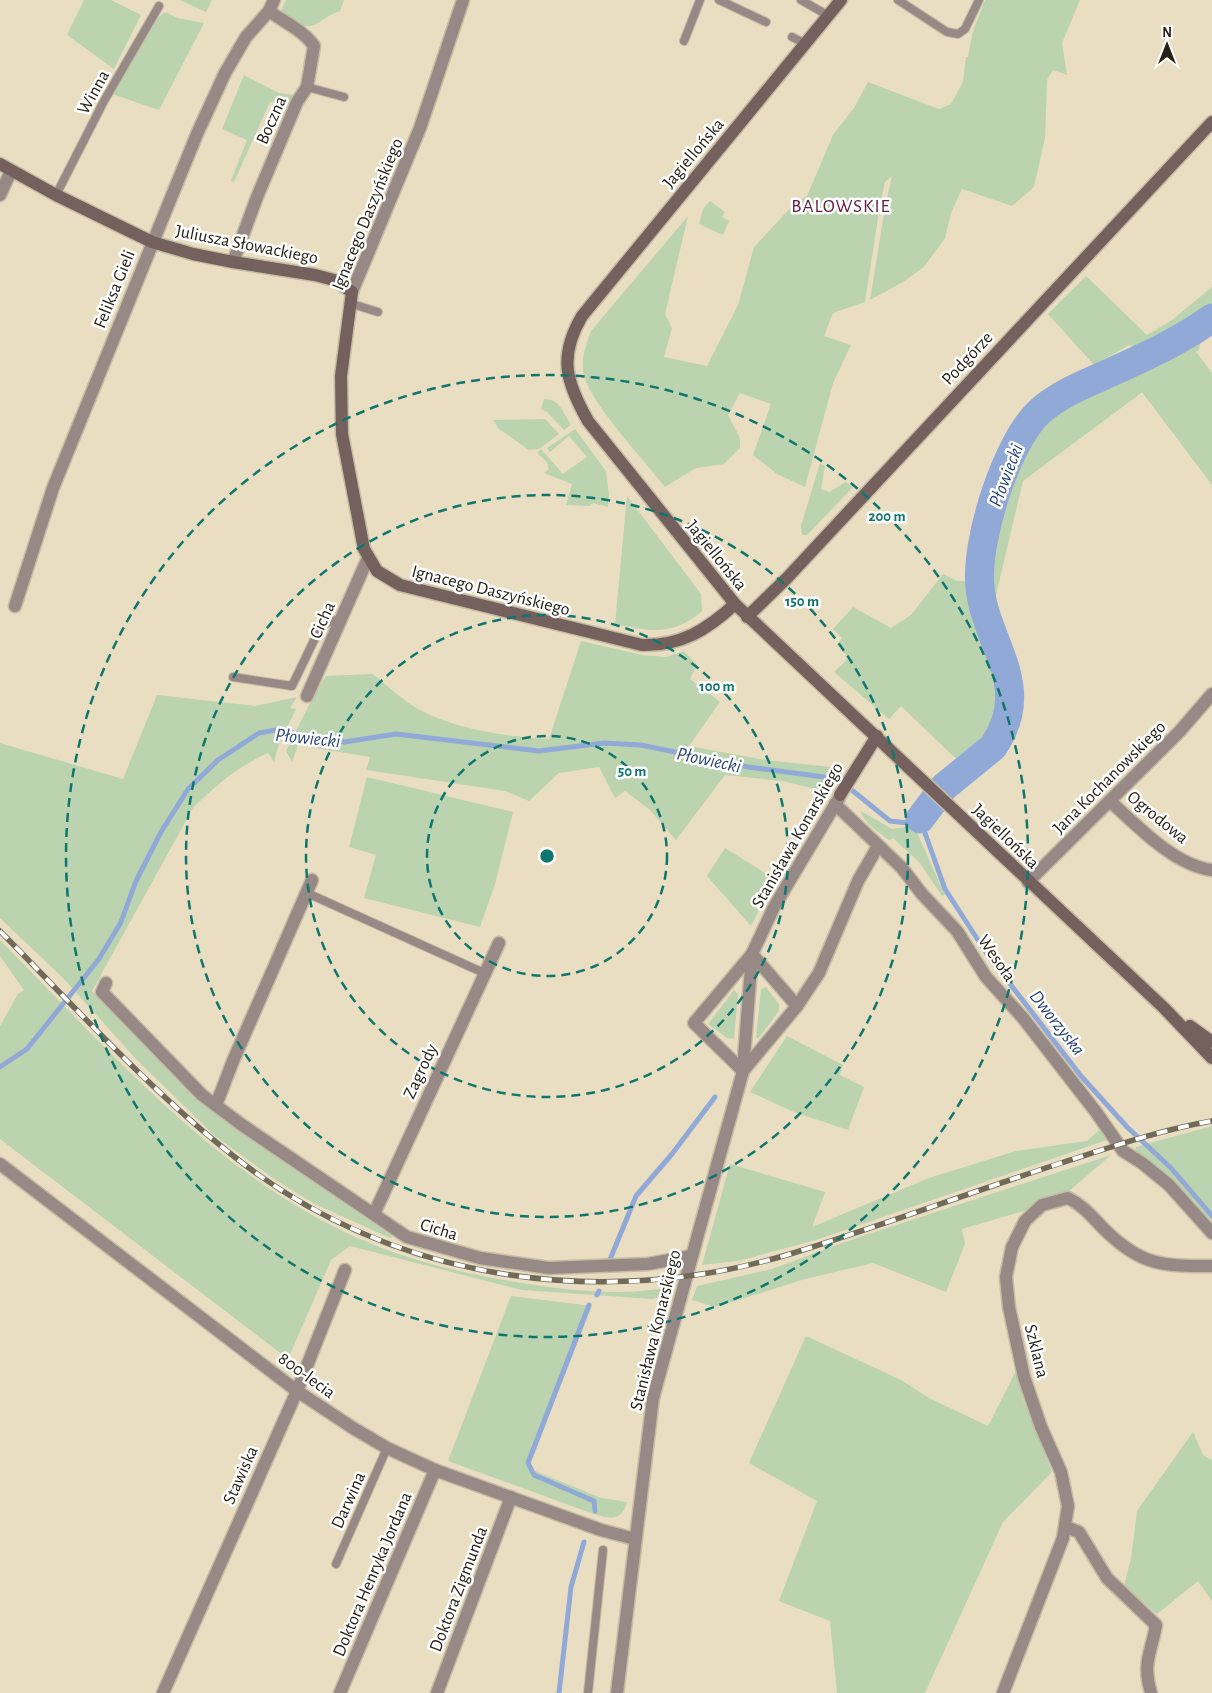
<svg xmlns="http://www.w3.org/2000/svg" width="1212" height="1693" viewBox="0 0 1212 1693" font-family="'Alegreya Sans',sans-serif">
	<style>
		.green { fill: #bcd3b0 }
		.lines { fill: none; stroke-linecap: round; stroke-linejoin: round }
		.stream { stroke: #91a9d7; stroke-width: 5 }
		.river { stroke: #91a9d7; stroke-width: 29 }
		.lane-casing { stroke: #c6bca3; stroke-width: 10 }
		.street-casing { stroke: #c6bca3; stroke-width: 15 }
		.secondary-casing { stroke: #c6bca3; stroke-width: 15 }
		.lane { stroke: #978986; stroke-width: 8 }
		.street { stroke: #978986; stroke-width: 12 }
		.secondary { stroke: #74605d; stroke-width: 12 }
		.rail-casing { stroke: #716a59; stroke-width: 5.5 }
		.rail { stroke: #fff; stroke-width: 4; stroke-dasharray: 11; stroke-linecap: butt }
		.ring { fill: none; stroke: #0f766e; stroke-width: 2.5; stroke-dasharray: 9 6 }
		.labels { text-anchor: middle; stroke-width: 5; stroke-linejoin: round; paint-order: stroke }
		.street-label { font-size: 18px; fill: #252117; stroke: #fff }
		.neighbourhood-label { font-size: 19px; letter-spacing: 1px; fill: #622140; stroke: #fff }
		.water-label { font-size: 19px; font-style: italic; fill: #27427b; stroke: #fff }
		.centre { fill: #0f766e; stroke: #fff; stroke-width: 2.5 }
		.ring-label { font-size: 15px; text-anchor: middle; font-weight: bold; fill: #0f766e; stroke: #fff; stroke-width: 5; stroke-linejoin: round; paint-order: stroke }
	</style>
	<rect width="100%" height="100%" fill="#e9dec2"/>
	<g class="green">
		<path d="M84 0H111L141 15 114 69 67 35Z"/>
		<path d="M180 0H212L206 12Z"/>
		<path d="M286 0H344L340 11C319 18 316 34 293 22 287 19 284 17 281 11Z"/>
		<path d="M985 0H1080L1062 43 1067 75 1053 70 1047 80 1045 138 1034 187 1012 206 962 189 951 213 945 238 924 267 903 282 870 300 885 207 892 176 885 182 879 212 865 302 833 313 824 336 851 345 833 383 805 487 777 474 753 455 771 404 740 393 728 415 740 438V448L724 464 696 468 665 487C644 460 592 405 584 376 580 362 586 344 591 331L688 216 665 314 672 328 664 357 707 366 738 305 754 247 794 204 807 196 833 135 854 108 868 82 939 109 951 104 963 82 966 57H968L973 31Z"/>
		<path d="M165 12 178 18 204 23 159 110 112 94 155 20Z"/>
		<path d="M244 75 279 93 296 95 288 102H270L234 182 231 181 247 140 222 129Z"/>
		<path d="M710 201 725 212 722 217 729 221 723 235 699 224 703 209Z"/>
		<path d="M1086 276 1147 335 1172 320 1212 287V303L1202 313 1140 349 1129 345 1094 365 1048 314Z"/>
		<path d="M1212 329V335L1200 344 1199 350 1023 481 994 603 988 581 998 520 1018 458 1027 438 1038 424 1057 408 1181 351Z"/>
		<path d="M1196 352 1212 373V485L1142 392Z"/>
		<path d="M544 399C560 399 563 412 571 425L564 430 547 412 541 409Z"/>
		<path d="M545 419 559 434 539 449 529 450 499 429 493 420Z"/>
		<path d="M575 429 606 471 609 494 608 507 593 503 589 506 566 505 572 484 544 473 549 469 547 462 537 453 541 449 563 474 587 457 569 436 550 452 547 448Z"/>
		<path d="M820 463 825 466 821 489 829 492 846 482 853 487 807 535H802L801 526Z"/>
		<path d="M627 496 701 594 702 611C672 637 650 631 615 624Z"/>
		<path d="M943 574 957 581H969C983 630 1021 697 980 743 975 749 965 754 958 759L953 756 901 706 889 719 834 672 849 658 837 645 842 638 833 629 853 607 891 628 911 615Z"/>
		<path d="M581 641 642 655 666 657 684 651 697 665 690 679 720 702 689 746 766 760 840 768 825 791 782 781 725 775 676 840 649 809 625 791 615 798 599 767 559 773 529 801 505 791 366 770 370 757 298 745 292 762 286 751 313 697 326 676 372 674C387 685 402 700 418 709 454 729 508 737 549 739Z"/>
		<path d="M157 695 255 706 297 697 290 708 296 709 279 744 274 762 268 753C239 766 216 785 193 808L92 991 179 1082 211 1108 393 1237 390 1238 315 1204 277 1181 215 1136 136 1059 63 978 0 918V743L123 779Z"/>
		<path d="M367 777 513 812 495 884 480 927 364 898 376 855 349 847Z"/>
		<path d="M861 811 892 829 914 826 945 895 942 896 920 863 893 838 889 840C880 833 863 823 861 811Z"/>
		<path d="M725 848 775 879 751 926 707 876Z"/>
		<path d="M0 940C108 1049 216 1176 360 1239 407 1260 466 1274 516 1282 565 1290 621 1297 670 1287L667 1296 652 1299 522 1290 350 1246 331 1260 288 1359 0 1139V1026L18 994 24 990 0 956Z"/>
		<path d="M766 987 779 1004V1011L758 1039 756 1037 761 989Z"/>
		<path d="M734 990 738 994 734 1039 727 1038 708 1024Z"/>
		<path d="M787 1036 843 1065 840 1075 864 1087 848 1130 794 1112 750 1092Z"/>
		<path d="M1212 1126V1226L1159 1169 1135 1153 1136 1147Z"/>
		<path d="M1101 1128 1107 1140 816 1240 738 1261 702 1265 730 1164 825 1192 812 1227 929 1178 1016 1151 1087 1141Z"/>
		<path d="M1111 1155 1068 1192 1049 1196 1024 1211 962 1229 965 1244 946 1292 873 1263 805 1279 716 1307 692 1300 697 1286 772 1269 853 1239Z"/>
		<path d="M511 1296 592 1306 528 1468 601 1498 627 1502C621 1525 606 1517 588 1512L448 1461Z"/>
		<path d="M806 1336 901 1380 929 1398 988 1426 1017 1369 1023 1399 1052 1472 1003 1522 925 1693H837L830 1621 779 1601 817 1501 749 1463Z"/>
		<path d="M1193 1432 1203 1455 1212 1460V1601L1198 1581 1157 1614 1124 1586 1131 1558 1137 1511Z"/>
	</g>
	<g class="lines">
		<g class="stream">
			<path d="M0 1067 27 1049 99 959 121 922 136 881 161 832 188 789 218 760 259 733 276 730 344 742 396 734 539 751 604 743 641 745 748 767 824 777 842 782 890 821 908 823 920 819 945 889 987 954 1081 1076 1127 1127 1171 1168 1212 1216"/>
			<path d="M609 1262 636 1196 672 1154 715 1097"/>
			<path d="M597 1295 599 1291"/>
			<path d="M589 1305 528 1463 534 1475 594 1501 595 1511"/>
			<path d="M559 1693 571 1587 584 1542"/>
		</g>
		<path class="river" d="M920 819 944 787 993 747C1035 686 985 643 980 587 975 542 1006 443 1039 412 1058 395 1082 385 1105 375 1142 358 1179 342 1212 318"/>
		<g class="lane-casing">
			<g id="lane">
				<path d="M719 0 766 22"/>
				<path d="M801 0 829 16"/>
				<path d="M898 0 947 32 958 34 965 29 979 0"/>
				<path d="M792 37 806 44"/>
				<path d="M684 41 700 0"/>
				<path d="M307 87 344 97"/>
				<path d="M56 195 104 101 159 6"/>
				<path d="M349 303 378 312"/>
				<path d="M233 677 292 686 318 632 325 624 342 618"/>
				<path d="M307 893 484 973"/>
				<path d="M336 1564 387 1448"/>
				<path d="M588 1693 603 1550"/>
			</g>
		</g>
		<g class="street-casing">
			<g id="street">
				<path d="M0 195 11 171"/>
				<path d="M233 262 257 197 297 102 307 87 314 46C304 31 284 22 269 11"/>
				<path d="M352 292 420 128 463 0"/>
				<path d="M15 606 53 488 197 134 225 73 246 37 269 11 274 0"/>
				<path d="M307 696 368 558"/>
				<path d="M1110 801C1136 825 1175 866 1212 870"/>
				<path d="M835 804 902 868 922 894 957 931 986 977 1023 1018 1096 1112 1123 1151 1142 1163 1169 1185 1212 1233"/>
				<path d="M1028 882 1180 731 1212 694"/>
				<path d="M752 954 797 1006 743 1071 694 1023 752 954 774 907 839 798"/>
				<path d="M106 983 102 992 202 1095 242 1125 407 1237 480 1258 549 1268 648 1264 691 1256"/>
				<path d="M797 1006 819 973 858 881 878 846"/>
				<path d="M216 1105 233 1061 312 880"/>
				<path d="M0 1164 297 1391 353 1428 387 1448 435 1470 601 1530 635 1539"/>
				<path d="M374 1214 499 943"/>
				<path d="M1066 1527 1079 1532 1107 1578 1156 1625C1151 1654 1142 1662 1151 1693"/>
				<path d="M163 1693 297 1391 345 1270"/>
				<path d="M340 1693 435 1470"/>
				<path d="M437 1693 511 1497"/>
				<path d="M617 1693 653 1398 743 1071 752 954"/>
				<path d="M1003 1693 1063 1538 1068 1506 1061 1472 1041 1427 1024 1377 1009 1307 1006 1277 1012 1247 1025 1221 1042 1205 1068 1198C1084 1206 1093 1218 1106 1231 1142 1266 1163 1266 1212 1266"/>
			</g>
		</g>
		<g class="secondary-casing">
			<g id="secondary">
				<path d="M841 0 582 316C558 357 566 382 588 421L735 604 1164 1008 1212 1058"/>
				<path d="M0 164 56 195 152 242 193 254 233 262 315 275 334 280 352 292 341 376 342 434 364 549 377 571 400 585 642 645C681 646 707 630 735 604"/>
				<path d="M747 617 787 578 1212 122"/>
				<path d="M840 795 877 736"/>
				<path d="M1190 1026 1212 1042"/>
			</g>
		</g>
		<use href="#lane" class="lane"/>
		<use href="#street" class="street"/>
		<use href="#secondary" class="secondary"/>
		<g class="rail-casing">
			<path id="rail" d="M0 931C76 1008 150 1091 236 1158 393 1281 601 1311 790 1254 881 1226 971 1192 1061 1163 1111 1147 1160 1130 1212 1121"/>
		</g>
		<use href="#rail" class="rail"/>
	</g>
	<g class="ring">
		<circle cx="547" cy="856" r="120"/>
		<circle cx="547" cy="856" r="241"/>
		<circle cx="547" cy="856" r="361"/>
		<circle cx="547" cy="856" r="481"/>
	</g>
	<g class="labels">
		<g class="street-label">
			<text transform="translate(93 92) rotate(-61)" y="6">Winna</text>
			<text transform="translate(271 120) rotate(-66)" y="6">Boczna</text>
			<text transform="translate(693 153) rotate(-50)" y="6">Jagiellońska</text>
			<text transform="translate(367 214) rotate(-68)" y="6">Ignacego Daszyńskiego</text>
			<text transform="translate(247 244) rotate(11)" y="6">Juliusza Słowackiego</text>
			<text transform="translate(114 289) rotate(-68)" y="6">Feliksa Gieli</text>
			<text transform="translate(967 358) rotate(-47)" y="6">Podgórze</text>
			<text transform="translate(717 555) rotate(51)" y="6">Jagiellońska</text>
			<text transform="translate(491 590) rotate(14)" y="6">Ignacego Daszyńskiego</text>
			<text transform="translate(322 620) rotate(-66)" y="6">Cicha</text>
			<text transform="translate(1109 777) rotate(-45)" y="6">Jana Kochanowskiego</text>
			<text transform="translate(1158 817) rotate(39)" y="6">Ogrodowa</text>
			<text transform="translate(797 835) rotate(-60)" y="6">Stanisława Konarskiego</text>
			<text transform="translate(1006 836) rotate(44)" y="6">Jagiellońska</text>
			<text transform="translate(997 958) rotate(55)" y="6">Wesoła</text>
			<text transform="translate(420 1071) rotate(-65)" y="6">Zagrody</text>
			<text transform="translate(439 1229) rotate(17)" y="6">Cicha</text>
			<text transform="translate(655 1330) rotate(-76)" y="6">Stanisława Konarskiego</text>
			<text transform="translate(1037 1351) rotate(76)" y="6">Szklana</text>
			<text transform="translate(307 1375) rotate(36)" y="6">800-lecia</text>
			<text transform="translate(240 1475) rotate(-66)" y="6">Stawiska</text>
			<text transform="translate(348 1500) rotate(-66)" y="6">Darwina</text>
			<text transform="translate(372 1574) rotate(-67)" y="6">Doktora Henryka Jordana</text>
			<text transform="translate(458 1589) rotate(-69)" y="6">Doktora Zigmunda</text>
		</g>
		<g class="neighbourhood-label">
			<text x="841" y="212">BALOWSKIE</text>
		</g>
		<g class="water-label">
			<text transform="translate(1005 475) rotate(-69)" y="7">Płowiecki</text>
			<text transform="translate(308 737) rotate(6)" y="7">Płowiecki</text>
			<text transform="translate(709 759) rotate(12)" y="7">Płowiecki</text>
			<text transform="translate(1058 1022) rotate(52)" y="7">Dworzyska</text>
		</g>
	</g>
	<circle cx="547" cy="856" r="8" class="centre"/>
	<g class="ring-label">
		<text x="887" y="521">200 m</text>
		<text x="802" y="606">150 m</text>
		<text x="717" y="691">100 m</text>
		<text x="632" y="776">50 m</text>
	</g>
	<g transform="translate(1167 45)" stroke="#ffffff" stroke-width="4" paint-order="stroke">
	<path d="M0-4L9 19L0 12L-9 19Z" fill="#252117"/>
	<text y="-8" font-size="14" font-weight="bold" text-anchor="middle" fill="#252117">N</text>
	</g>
</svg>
